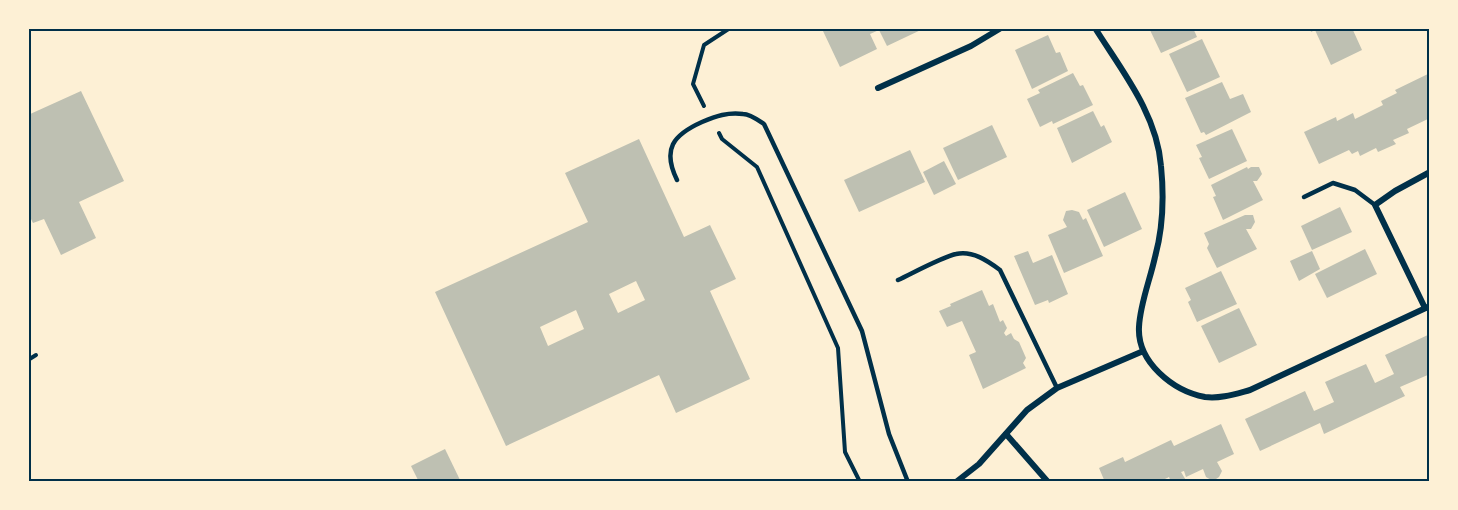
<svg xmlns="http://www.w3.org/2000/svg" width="1458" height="510" viewBox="0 0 1458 510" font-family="'Exo 2',sans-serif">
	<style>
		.building { fill: #bec0b2; fill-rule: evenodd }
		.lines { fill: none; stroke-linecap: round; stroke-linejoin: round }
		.path { stroke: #003049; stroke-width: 4 }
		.service { stroke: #003049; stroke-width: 4.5 }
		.minor { stroke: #003049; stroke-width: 6 }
		.neatline { fill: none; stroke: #003049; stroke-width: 2 }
	</style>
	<rect width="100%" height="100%" fill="#fdf0d5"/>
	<g class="building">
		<path d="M827 28H925L887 46 879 30 870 34 877 49 840 67 823 31Z"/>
		<path d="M1149 28H1193L1197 37 1161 53Z"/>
		<path d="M1310 28H1352L1362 50 1331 65 1315 30 1311 32Z"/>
		<path d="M1048 35 1056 53 1060 52 1068 71 1032 89 1015 50Z"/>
		<path d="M1202 39 1220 77 1187 92 1169 54Z"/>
		<path d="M1073 73 1080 86 1083 85 1093 105 1053 124 1052 121 1040 127 1027 99 1040 93 1038 90Z"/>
		<path d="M1430 73V118L1407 129 1409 133 1393 140 1396 144 1378 152 1376 148 1360 156 1358 151 1352 154 1349 150 1319 164 1304 132 1336 117 1337 121 1353 113 1355 119 1383 105 1381 101 1397 93 1395 90Z"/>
		<path d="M1222 82 1230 99 1243 94 1251 112 1206 135 1204 132 1201 133 1185 98Z"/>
		<path d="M81 91 124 181 79 202 96 238 61 255 44 219 33 223 28 213V115Z"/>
		<path d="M1093 111 1101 127 1104 125 1112 142 1072 163 1057 128Z"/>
		<path d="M992 125 1007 157 958 180 943 148Z"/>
		<path d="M1232 129 1247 161 1209 179 1199 158 1202 157 1196 145Z"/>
		<path d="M639 139 684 237 710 225 736 279 710 291 750 379 676 413 659 375 506 446 435 292 588 222 565 173ZM636 281 645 300 618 313 609 294ZM576 310 584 329 548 346 540 327Z"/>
		<path d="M910 150 925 182 859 212 844 180Z"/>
		<path d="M944 161 956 184 934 195 923 172Z"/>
		<path d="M1247 167 1248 169 1251 167H1259L1262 174 1257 181H1253L1263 200 1223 220 1213 197 1216 196 1211 185Z"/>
		<path d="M1125 192 1142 229 1104 247 1087 210Z"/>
		<path d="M1340 207 1352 232 1312 250 1301 226Z"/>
		<path d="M1072 210 1079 212 1083 220 1086 218 1103 256 1064 273 1048 235 1067 227 1063 220 1066 211Z"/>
		<path d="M1245 215H1253L1255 222 1251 229H1246L1257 249 1217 268 1207 248 1209 244 1204 233Z"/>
		<path d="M1365 249 1377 274 1327 298 1315 274Z"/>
		<path d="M1028 251 1033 263 1052 255 1068 294 1049 303 1048 300 1035 305 1014 256Z"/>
		<path d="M1312 251 1320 269 1299 281 1290 261Z"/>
		<path d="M1221 271 1237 304 1197 322 1188 302 1191 300 1185 288Z"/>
		<path d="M982 290 989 306 993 304 1000 322 1003 320 1007 328 1004 333 1006 336 1011 333 1014 339 1019 342 1026 358 1023 363 1026 368 983 389 969 355 976 352 962 321 947 327 939 311 951 306 950 304Z"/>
		<path d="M1239 308 1257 345 1219 363 1201 326Z"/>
		<path d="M1430 334V374L1400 387 1405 396 1324 434 1320 423 1260 451 1245 419 1305 391 1314 411 1334 402 1325 382 1366 364 1375 383 1394 374 1385 355Z"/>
		<path d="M1221 424 1234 454 1217 462 1222 471 1219 477 1213 481 1206 477 1203 469 1186 477 1184 471 1181 472 1187 482H1171L1169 477 1159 482H1105L1099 468 1123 457 1125 462 1171 440 1174 446Z"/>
		<path d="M445 449 461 482H419L411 466Z"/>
	</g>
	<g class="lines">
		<g class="path">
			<path d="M704 106 693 84 704 45 730 28"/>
			<path d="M719 133 722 139 757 167 838 348 845 452 860 482"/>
			<path d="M28 360 36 355"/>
		</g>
		<g class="service">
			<path d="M677 180C662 149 673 135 702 122 716 116 728 112 743 114 750 114 758 120 764 124L862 331 889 434 908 482"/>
			<path d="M1304 197 1333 183 1355 190 1375 205"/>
			<path d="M898 280C913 273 942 257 956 254 972 250 988 261 1000 270L1057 388"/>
		</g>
		<g class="minor">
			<path d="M1095 28C1122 71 1157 114 1161 166 1164 196 1163 228 1155 257 1150 280 1140 304 1139 327 1137 362 1173 391 1205 397 1220 399 1235 394 1250 390L1430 306"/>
			<path d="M878 88 971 46 1001 28"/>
			<path d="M1425 308 1375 205 1395 191 1430 172"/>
			<path d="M1006 434 1048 482"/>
			<path d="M956 482 979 464 1027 410 1057 388 1141 352"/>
		</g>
	</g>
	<rect width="1458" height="510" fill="none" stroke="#fdf0d5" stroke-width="60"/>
	<rect x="30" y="30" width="1398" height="450" class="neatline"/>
</svg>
